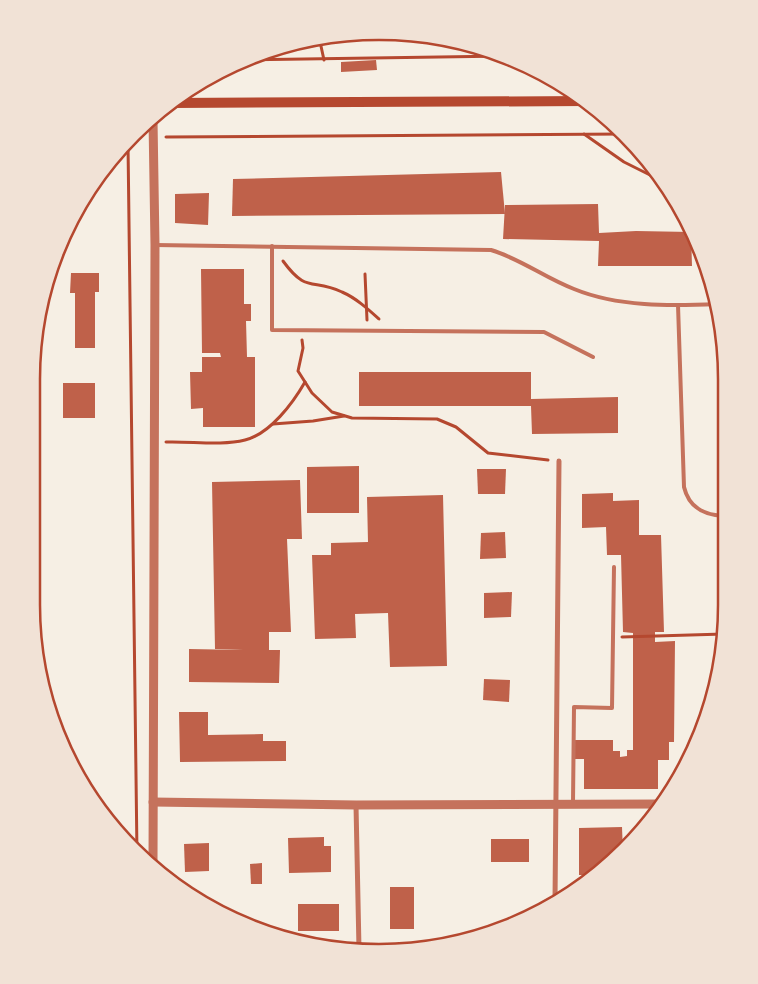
<svg xmlns="http://www.w3.org/2000/svg" width="758" height="984" viewBox="0 0 758 984" font-family="'Sofia Sans Condensed',sans-serif">
	<style>
		.building { fill: #bf614a }
		.lines { fill: none; stroke-linecap: round; stroke-linejoin: round }
		.path { stroke: #b5482f; stroke-width: 3 }
		.service { stroke: #c5725c; stroke-width: 4 }
		.minor { stroke: #c5725c; stroke-width: 5 }
		.tertiary { stroke: #c5725c; stroke-width: 9 }
		.secondary { stroke: #b5482f; stroke-width: 10 }
		.rim { fill: none; stroke: #b5482f; stroke-width: 2.5 }
	</style>
	<rect width="100%" height="100%" fill="#f6efe4"/>
	<g class="building">
		<path d="M376 60 377 70 341 72V62Z"/>
		<path d="M501 172 505 214 232 216 233 179Z"/>
		<path d="M209 193 208 225 175 223V194Z"/>
		<path d="M598 204 599 233 636 231 691 232 692 266H598L599 241 503 239 505 205Z"/>
		<path d="M201 269H244V304H251V321H246L247 357H255V427H203V408L191 409 190 372H202V357H221L220 353H202Z"/>
		<path d="M71 273H99V292H95V348H75V293H70Z"/>
		<path d="M718 322H721L724 334V501H720Z"/>
		<path d="M359 372H531V399L618 397V433L532 434 531 406H359Z"/>
		<rect x="63" y="383" width="32" height="35"/>
		<path d="M359 466V513H307V467Z"/>
		<path d="M477 469H506L505 494H478Z"/>
		<path d="M300 480 302 539H287L291 632H269V650H280L279 683 189 682V649L243 650 215 649 212 482Z"/>
		<path d="M613 493V501L639 500V535H661L664 632H655V642L675 641 674 742H669V760H658V789H584V759H575V740H613V751H620V757L627 756V750H633V633L623 632 621 555H607L606 527 582 528V494Z"/>
		<path d="M443 495 447 666 390 667 388 613 355 614 356 638 315 639 312 555H331V543L368 542 367 497Z"/>
		<path d="M505 532 506 558 480 559 481 533Z"/>
		<path d="M512 592 511 617 484 618V593Z"/>
		<path d="M484 679 510 680 509 702 483 700Z"/>
		<path d="M179 712H208V735L263 734V741H286V761L180 762Z"/>
		<path d="M622 827 623 853 596 875H579V828Z"/>
		<path d="M324 837V846H331V872L289 873 288 838Z"/>
		<rect x="491" y="839" width="38" height="23"/>
		<path d="M209 843V871L185 872 184 844Z"/>
		<path d="M262 863V884H251L250 864Z"/>
		<rect x="390" y="887" width="24" height="42"/>
		<rect x="298" y="904" width="41" height="27"/>
	</g>
	<g class="lines">
		<g class="path">
			<path d="M319 37 324 60"/>
			<path d="M242 60 506 56"/>
			<path d="M584 134 624 162 666 183"/>
			<path d="M166 137 625 134"/>
			<path d="M128 144 137 854"/>
			<path d="M283 261C307 294 312 278 342 292 356 298 368 309 379 319"/>
			<path d="M365 274 367 320"/>
			<path d="M302 340 303 348 298 371 312 393 332 412 352 418 437 419 456 427 488 453 548 460"/>
			<path d="M273 424 313 421 344 416"/>
			<path d="M166 442C191 441 221 446 245 440 270 434 293 403 305 382"/>
			<path d="M622 637 724 634"/>
		</g>
		<g class="service">
			<path d="M155 245 491 250C521 259 545 278 574 289 618 307 670 306 717 304"/>
			<path d="M272 246V330L544 332 593 357"/>
			<path d="M678 305 684 487C689 508 704 515 724 516"/>
			<path d="M573 803 574 707 612 708 614 567"/>
		</g>
		<g class="minor">
			<path d="M356 805 359 949"/>
			<path d="M555 902 559 461"/>
		</g>
		<g class="tertiary">
			<path d="M153 802 356 805 663 804"/>
			<path d="M153 866 155 245 153 120"/>
		</g>
		<path class="secondary" d="M172 103 586 101"/>
	</g>
	<path d="M0 0H758V984H0ZM379 40H379A339 339 0 0 1 718 379V605A339 339 0 0 1 379 944H379A339 339 0 0 1 40 605V379A339 339 0 0 1 379 40Z" fill="#f1e2d6" fill-rule="evenodd"/>
	<path class="rim" d="M379 40H379A339 339 0 0 1 718 379V605A339 339 0 0 1 379 944H379A339 339 0 0 1 40 605V379A339 339 0 0 1 379 40Z"/>
</svg>
